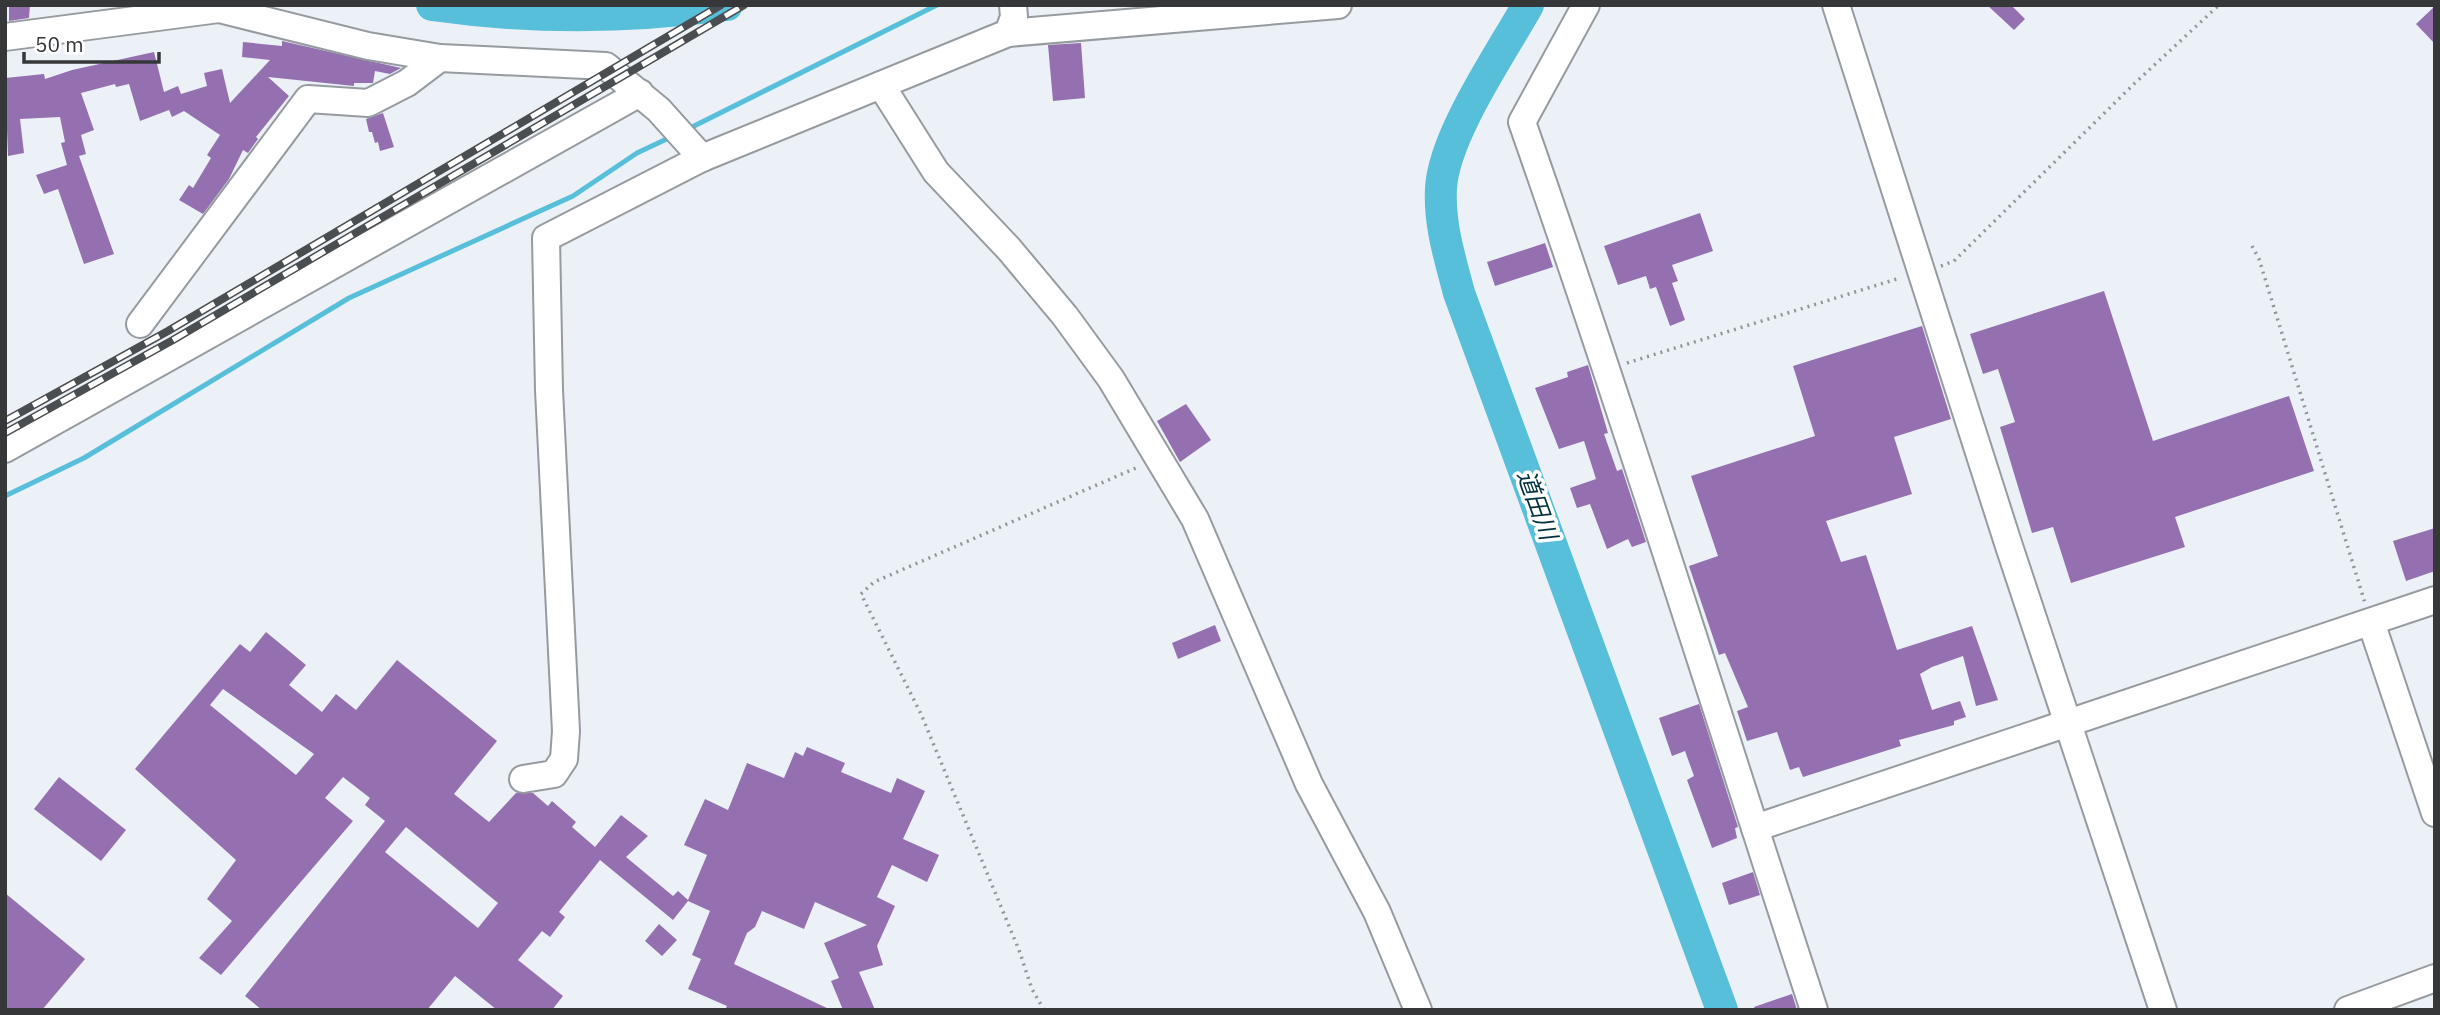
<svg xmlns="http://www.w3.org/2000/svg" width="2440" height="1015" viewBox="0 0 2440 1015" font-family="'IBM Plex Sans','Noto Sans JP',sans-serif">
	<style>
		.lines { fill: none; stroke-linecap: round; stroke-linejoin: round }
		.stream { stroke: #57bfd9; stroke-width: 5 }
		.river { stroke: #57bfd9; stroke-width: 32 }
		.building { fill: #9470b0; fill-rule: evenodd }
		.minor-casing { stroke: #969ba0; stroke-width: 30 }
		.path { stroke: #919599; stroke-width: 3.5; stroke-dasharray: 2 5; stroke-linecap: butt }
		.minor { stroke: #fff; stroke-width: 26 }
		.rail-casing { stroke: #4b4e50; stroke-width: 8 }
		.rail { stroke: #fff; stroke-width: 5; stroke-dasharray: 16; stroke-linecap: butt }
		.labels { text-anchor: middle; stroke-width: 7; stroke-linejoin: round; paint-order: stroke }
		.water-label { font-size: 24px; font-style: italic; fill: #00323d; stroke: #fff }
	</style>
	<rect width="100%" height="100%" fill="#ecf1f7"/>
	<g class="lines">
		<g class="stream">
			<path d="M688 129 937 5"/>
			<path d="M5 496 84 458 349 298 573 196 637 153 673 136"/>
		</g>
		<g class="river">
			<path d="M432 5C529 19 630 18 727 5"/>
			<path d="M1528 5C1502 52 1444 135 1441 188 1439 225 1450 258 1459 293L1722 1010"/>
		</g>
	</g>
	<g class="building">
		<path d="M9 5H30L29 18 9 21Z"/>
		<path d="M1987 5H2011L2025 19 2014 30Z"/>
		<path d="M2435 6V44L2416 24Z"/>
		<path d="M282 41 401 68 390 74 375 71 373 83H354V86L268 77 289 96 256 137 258 139 248 153 243 150 229 179 203 214 179 200 189 185 193 188 211 158 207 155 220 135 184 111 172 117 169 110 140 121 129 84 116 87 115 84 81 93 94 130 81 135 86 154 79 156 114 254 84 264 58 189 44 194 36 175 67 165 61 143 65 142 60 117 20 119 24 153 8 156 5 78 44 74 45 79 72 70 154 52 164 92 178 86 181 94 207 86 204 73 222 69 230 103 270 60 242 57 243 42 282 46Z"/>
		<path d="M1081 43 1085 98 1053 101 1048 45Z"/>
		<path d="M383 113 394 147 380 151 378 142 375 143 372 132H369L366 119Z"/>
		<path d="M1700 213 1713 251 1672 265 1678 281 1672 283 1685 320 1670 326 1656 287 1650 289 1646 276 1618 285 1604 246Z"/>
		<path d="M1545 243 1553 267 1495 286 1487 262Z"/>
		<path d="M2104 291 2153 441 2289 396 2314 471 2175 517 2185 547 2071 583 2053 527 2032 533 2000 427 2015 422 1998 369 1983 374 1970 334Z"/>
		<path d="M1922 326 1951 419 1894 437 1912 494 1826 521 1841 562 1866 555 1897 650 1972 626 1998 700 1976 706 1963 656 1932 667 1920 674 1932 710 1960 701 1966 717 1954 721V725L1899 740 1901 746 1803 777 1799 767 1790 770 1777 732 1747 741 1737 711 1748 707 1725 653 1719 655 1689 566 1718 556 1691 476 1815 436 1793 366Z"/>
		<path d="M1588 365 1608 433 1604 434 1617 471 1622 469 1646 542 1632 547 1628 539 1607 549 1590 504 1577 508 1570 488 1596 479 1584 441 1559 449 1535 388 1568 377 1567 372Z"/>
		<path d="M1186 404 1211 440 1180 462 1157 421Z"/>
		<path d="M2435 528V571L2406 581 2393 541Z"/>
		<path d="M1215 625 1221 641 1178 659 1172 643Z"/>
		<path d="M266 632 306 665 289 685 322 712 336 694 356 710 397 660 497 741 454 794 489 822 516 793H533L548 806 552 801 576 822 572 827 595 847 621 815 648 836 626 857 673 896 678 891 688 900 707 855 684 845 705 799 728 810 747 763 784 778 795 752 803 756 807 747 845 763 841 772 891 793 897 778 925 791 903 839 939 855 927 882 892 865 877 897 895 906 877 946 883 965 859 972 875 1010H843L831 981 839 978 824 943 867 925 815 902 804 929 762 911 755 927 747 933 734 964 831 1010H725L727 1006 688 989 701 959 692 955 710 911 688 901 673 920 600 860 559 912 565 917 550 937 542 931 518 960 563 996 552 1010H497L455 976 427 1010H262L245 996 385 821 365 805 370 798 343 777 325 798 353 821 221 975 199 958 232 921 207 899 236 860 135 769 240 644 250 652ZM223 689 314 754 296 775 210 705ZM406 827 498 903 478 928 385 852Z"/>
		<path d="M1699 704 1738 827 1735 828 1737 838 1712 848 1687 780 1694 776 1685 751 1672 756 1659 718Z"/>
		<path d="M59 777 126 830 101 861 34 809Z"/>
		<path d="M1753 872 1760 895 1729 905 1722 883Z"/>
		<path d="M5 893 85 959 42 1010H5Z"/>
		<path d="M659 924 677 940 662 956 645 941Z"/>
		<path d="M1792 994 1797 1010H1755L1754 1007Z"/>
	</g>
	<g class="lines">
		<g class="minor-casing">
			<g id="minor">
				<path d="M1586 5 1522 122C1625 416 1717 714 1814 1010"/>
				<path d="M1836 5 2008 543 2163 1010"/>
				<path d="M1008 33 1014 17 1013 5"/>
				<path d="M5 37 219 9 368 46 440 58 606 66 659 110 702 158"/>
				<path d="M881 85 936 172 1009 249 1065 316 1111 379 1195 519 1309 784 1377 912 1418 1010"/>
				<path d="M140 324 308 99 368 103 407 83 440 58"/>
				<path d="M5 449 640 93"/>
				<path d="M2371 622 2435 813"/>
				<path d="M523 779 554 774 564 759 566 731 549 390 546 238 702 158 1008 33 1338 5"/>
				<path d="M1755 828 2435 600"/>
				<path d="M2348 1010 2435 978"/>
			</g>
		</g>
		<g class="path">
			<path d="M2252 246 2259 259 2365 603"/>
			<path d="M1941 266 1954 261 2135 83 2219 5"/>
			<path d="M1627 363 1900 278"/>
			<path d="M1044 1010 1032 989 1019 950 921 714 861 594 874 582 1138 467"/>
		</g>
		<use href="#minor" class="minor"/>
		<g class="rail-casing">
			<g id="rail">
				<path d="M5 421 168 331 721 5"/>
				<path d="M5 433 173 340 744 5"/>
			</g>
		</g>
		<use href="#rail" class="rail"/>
	</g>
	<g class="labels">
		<g class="water-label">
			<text transform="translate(1537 505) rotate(70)" y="8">道田川</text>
		</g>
	</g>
	<rect width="2440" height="1015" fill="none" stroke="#353739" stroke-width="14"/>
	<path d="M24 52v10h135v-10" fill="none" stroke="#353739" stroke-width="3.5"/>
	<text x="35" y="52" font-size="21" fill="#353739" stroke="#ffffff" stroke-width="5" paint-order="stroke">50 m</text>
</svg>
